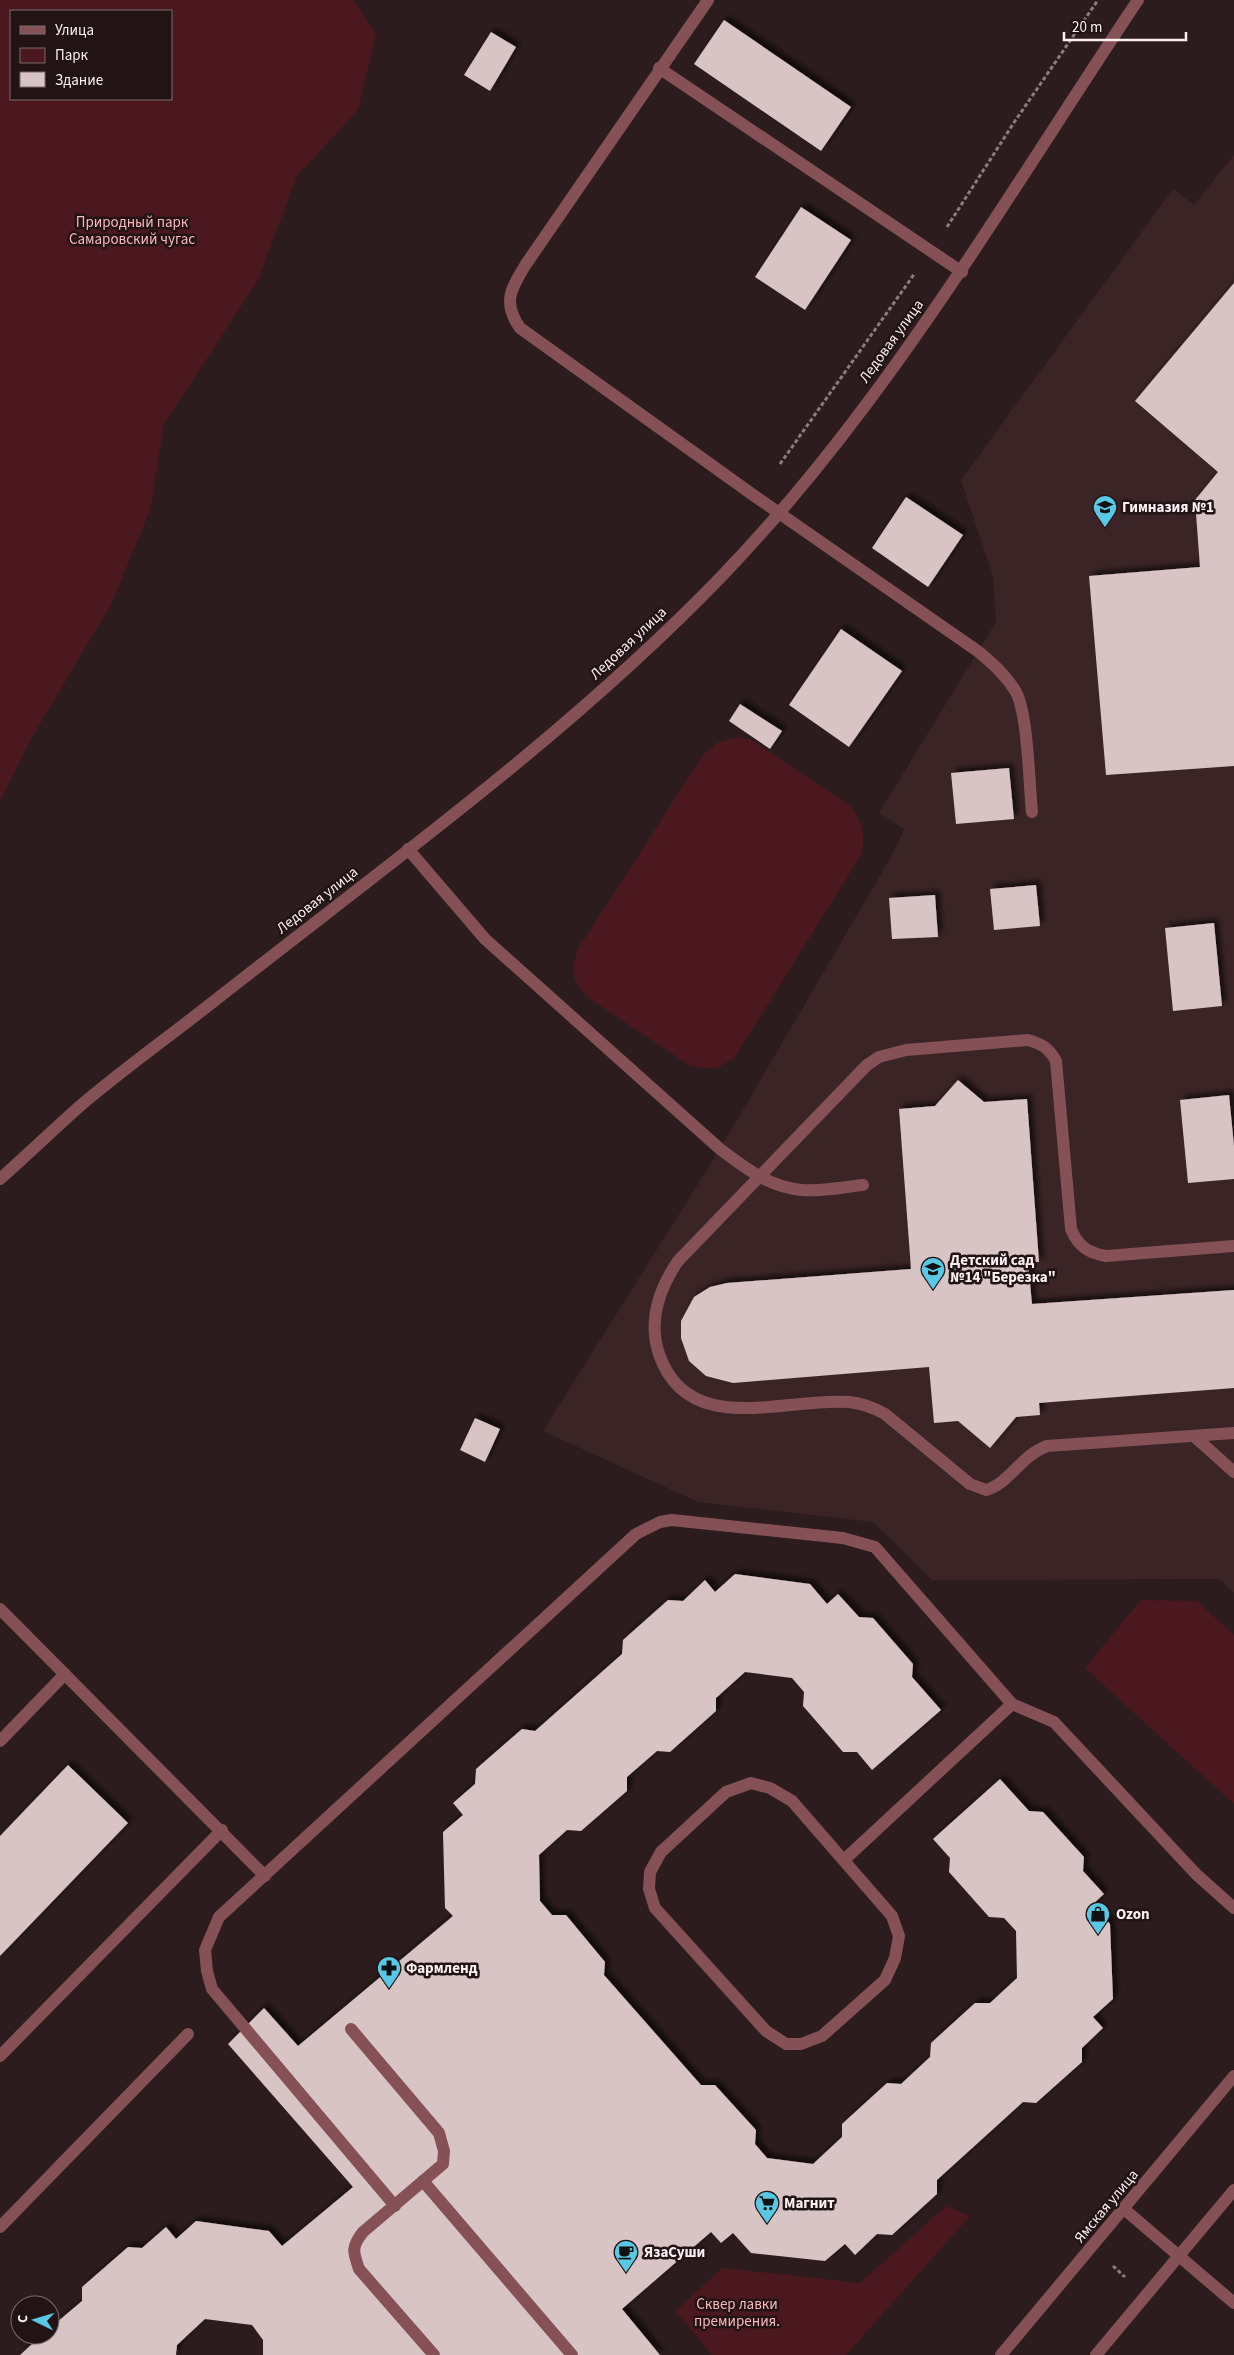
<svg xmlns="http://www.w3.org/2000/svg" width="1234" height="2355" viewBox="0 0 1234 2355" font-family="'Source Sans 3',sans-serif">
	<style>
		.built { fill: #3a2426 }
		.green { fill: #4c1820; fill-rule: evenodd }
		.building { fill: #d9c4c5; filter: url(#shadow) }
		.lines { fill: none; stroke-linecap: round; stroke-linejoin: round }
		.path { stroke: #8a7d7e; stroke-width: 3; stroke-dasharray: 4 2.5; stroke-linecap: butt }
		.service { stroke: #865156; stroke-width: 12 }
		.minor { stroke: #865156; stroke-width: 12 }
		.labels { text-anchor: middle; stroke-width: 5; stroke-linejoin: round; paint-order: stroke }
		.park-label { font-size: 15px; fill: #fab8bd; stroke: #221314 }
		.street-label { font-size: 15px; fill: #fcf1f2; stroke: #221314 }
		.poi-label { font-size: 15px; font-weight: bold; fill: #fcf1f2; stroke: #221314; text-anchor: start }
	</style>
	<defs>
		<filter id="shadow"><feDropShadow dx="4.5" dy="-4.5" stdDeviation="2.5" flood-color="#0009"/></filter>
	</defs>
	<rect width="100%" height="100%" fill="#2c1c1e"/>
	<path class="built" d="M1234 155V1593L1219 1579 932 1580 873 1522 698 1502 543 1431 720 1149 891 857 904 829 879 813 996 622 993 576 961 480 1173 189 1194 205Z"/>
	<g class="green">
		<path d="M0 0H353L376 34 358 110 297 176 258 280 164 424 150 510 111 605 31 739 0 801ZM171 11V99H11V11Z"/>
		<path d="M737 737 751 740 850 805C863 824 866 833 861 855L735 1057C717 1070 710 1071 689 1065L587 997 575 980 573 965 578 949 703 755 717 743Z"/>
		<path d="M1141 1600 1197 1601 1234 1635V1804L1085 1668Z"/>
		<path d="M946 2206 970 2216 846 2355H712L676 2311 722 2268 860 2283Z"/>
	</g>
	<g class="building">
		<path d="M724 20 851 107 821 151 694 64Z"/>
		<path d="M491 32 516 47 490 91 464 75Z"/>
		<path d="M801 207 851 240 805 310 755 277Z"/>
		<path d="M1234 283V766L1106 775 1089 576 1200 567 1195 500 1218 472 1135 401Z"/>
		<path d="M906 497 963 535 928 587 872 548Z"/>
		<path d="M841 629 902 671 849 747 789 705Z"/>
		<path d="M740 704 782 731 770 749 729 721Z"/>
		<path d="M1009 768 1014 819 956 824 951 773Z"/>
		<path d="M1036 885 1040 926 994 930 990 889Z"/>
		<path d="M935 895 938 937 892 939 889 898Z"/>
		<path d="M1214 923 1222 1006 1173 1011 1165 928Z"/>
		<path d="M958 1080 984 1102 1027 1099 1039 1262H1028L1032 1304 1234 1290V1388L1039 1403 1040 1415 1016 1417 990 1448 958 1421 934 1423 929 1367 733 1383 706 1376 689 1361 681 1338V1321L694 1297 710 1287 727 1283 911 1269 899 1109 935 1106Z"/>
		<path d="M1229 1095 1234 1146V1179L1188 1183 1180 1100Z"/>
		<path d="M475 1418 500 1429 485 1462 460 1450Z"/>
		<path d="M735 1574 810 1584 827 1604 838 1594 859 1617 873 1618 913 1664 912 1677 941 1710 872 1770 857 1752H843L803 1706 804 1692 792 1678 745 1672 716 1698V1711L670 1752 657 1751 627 1777V1791L581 1831 567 1830 539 1855 540 1901 552 1915H566L605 1962 604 1975 685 2067 701 2085H715L756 2130 755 2144 767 2158 813 2164 842 2137V2124L887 2083 901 2084 930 2057 931 2043 975 2003H990L1017 1978 1016 1931 1004 1918 989 1917 949 1872 950 1858 933 1839 1000 1779 1029 1811 1043 1812 1084 1857 1083 1871 1104 1894 1093 1904 1110 1924 1113 1999 1093 2017 1103 2028 1082 2048V2062L1036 2103 1023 2102 937 2180V2194L892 2235 877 2234 855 2255 845 2244 825 2261 751 2253 733 2233 721 2243 711 2232 622 2309 660 2355H263V2340L252 2325 205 2319 177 2345 176 2355H20L42 2335H50V2328L82 2301V2287L128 2247 142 2248 166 2227 176 2239 196 2221 269 2231 282 2246 353 2187 228 2044 264 2008 298 2046 453 1916 445 1908 443 1832 463 1815 453 1803 475 1784 476 1769 522 1729 535 1731 622 1654 623 1640 668 1600 683 1601 705 1580 715 1592Z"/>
		<path d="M68 1765 128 1823 0 1956V1836Z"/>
	</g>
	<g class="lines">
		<g class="path">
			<path d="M947 227 1015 121 1098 0"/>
			<path d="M780 464 915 273"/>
			<path d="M1113 2266 1125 2277"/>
		</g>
		<g class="service">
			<path d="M708 0 526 264C511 289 502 302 520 328L756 497 979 652C993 664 1006 675 1016 692 1028 715 1029 783 1032 812"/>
			<path d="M659 68 962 272"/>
			<path d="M408 849 485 939 720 1149C745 1168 769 1187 802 1190 821 1192 843 1187 863 1185"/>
			<path d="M1234 1246 1106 1256C1088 1253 1078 1246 1071 1229L1056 1061C1049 1048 1042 1044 1028 1040L906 1050 879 1057 867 1065 678 1261C659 1289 648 1321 659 1354 688 1439 785 1397 849 1402 862 1403 874 1408 885 1414L970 1484 986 1490C1009 1484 1020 1456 1047 1446L1234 1433"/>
			<path d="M1195 1437 1234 1472"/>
			<path d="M0 1609 265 1876"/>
			<path d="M0 1741 65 1674"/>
			<path d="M751 1783 770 1788 792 1801 892 1916 899 1936 895 1958 885 1980 822 2036 801 2044H786L766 2031 655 1908 649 1889 650 1872 661 1852 726 1792Z"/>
			<path d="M844 1860 1012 1704"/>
			<path d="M351 2029 439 2133 444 2151 443 2164 363 2232C351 2247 353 2252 359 2269L434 2355"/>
			<path d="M0 2056 222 1830"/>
			<path d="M423 2181 572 2355"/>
			<path d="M395 2206 212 1989 207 1971 205 1950 219 1917 636 1534 660 1522 672 1520 843 1538 875 1547 1012 1704 1054 1722 1196 1874 1234 1908"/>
			<path d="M0 2227 188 2034"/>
		</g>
		<g class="minor">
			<path d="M0 1179C27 1155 53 1130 80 1106 120 1072 163 1041 204 1009 380 870 564 739 720 578 886 406 1006 197 1138 0"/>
			<path d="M1124 2209 1234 2303"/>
			<path d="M1001 2355 1234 2076"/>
			<path d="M1096 2355 1234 2190"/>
		</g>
	</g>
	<defs>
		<g id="school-pin" transform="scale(1.25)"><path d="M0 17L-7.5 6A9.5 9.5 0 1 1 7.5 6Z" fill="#59c8e5" stroke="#221314"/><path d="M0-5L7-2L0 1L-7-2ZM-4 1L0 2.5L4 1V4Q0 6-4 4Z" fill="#111"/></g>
		<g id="shop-pin" transform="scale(1.25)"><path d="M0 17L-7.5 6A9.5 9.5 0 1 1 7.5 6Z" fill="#59c8e5" stroke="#221314"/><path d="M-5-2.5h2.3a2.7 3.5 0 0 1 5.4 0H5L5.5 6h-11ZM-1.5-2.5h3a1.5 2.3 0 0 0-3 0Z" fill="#111"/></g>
		<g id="pharmacy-pin" transform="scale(1.25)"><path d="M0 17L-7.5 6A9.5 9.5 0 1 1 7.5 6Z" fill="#59c8e5" stroke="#221314"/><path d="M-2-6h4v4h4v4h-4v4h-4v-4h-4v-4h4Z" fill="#111"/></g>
		<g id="supermarket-pin" transform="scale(1.25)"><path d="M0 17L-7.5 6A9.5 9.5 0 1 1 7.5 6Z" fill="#59c8e5" stroke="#221314"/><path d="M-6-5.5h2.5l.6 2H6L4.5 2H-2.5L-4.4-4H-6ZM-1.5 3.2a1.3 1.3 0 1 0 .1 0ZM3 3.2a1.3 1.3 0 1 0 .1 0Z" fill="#111"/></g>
		<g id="cafe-pin" transform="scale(1.25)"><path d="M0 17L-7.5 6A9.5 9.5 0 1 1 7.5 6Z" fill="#59c8e5" stroke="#221314"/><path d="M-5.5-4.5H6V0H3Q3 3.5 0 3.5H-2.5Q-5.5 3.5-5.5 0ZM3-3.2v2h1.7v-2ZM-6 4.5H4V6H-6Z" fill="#111"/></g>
	</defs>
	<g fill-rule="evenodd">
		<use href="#school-pin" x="1105" y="507"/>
		<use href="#school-pin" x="933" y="1269"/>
		<use href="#shop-pin" x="1098" y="1914"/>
		<use href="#pharmacy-pin" x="389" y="1968"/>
		<use href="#supermarket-pin" x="767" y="2203"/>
		<use href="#cafe-pin" x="626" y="2252"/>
	</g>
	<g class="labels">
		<g class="park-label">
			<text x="132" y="227">Природный парк<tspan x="132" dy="17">Самаровский чугас</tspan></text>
			<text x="737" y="2309">Сквер лавки<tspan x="737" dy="17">премирения.</tspan></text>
		</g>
		<g class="street-label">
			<text transform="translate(891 341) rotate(-54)" y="5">Ледовая улица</text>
			<text transform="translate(628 643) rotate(-43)" y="5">Ледовая улица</text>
			<text transform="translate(317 900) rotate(-38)" y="5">Ледовая улица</text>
			<text transform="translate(1106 2206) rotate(-50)" y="5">Ямская улица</text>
		</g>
		<g class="poi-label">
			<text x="1122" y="512">Гимназия №1</text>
			<text x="950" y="1265">Детский сад<tspan x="950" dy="17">№14 "Березка"</tspan></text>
			<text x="1116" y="1919">Ozon</text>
			<text x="406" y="1973">Фармленд</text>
			<text x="784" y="2208">Магнит</text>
			<text x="644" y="2257">ЯзаСуши</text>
		</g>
	</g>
	<rect x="10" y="10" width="162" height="90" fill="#221314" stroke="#796c6d"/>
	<rect x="20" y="26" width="25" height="8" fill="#865156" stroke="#796c6d"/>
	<text x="55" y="35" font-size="15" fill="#fcf1f2">Улица</text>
	<rect x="20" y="48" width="25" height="15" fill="#4c1820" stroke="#796c6d"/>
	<text x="55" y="60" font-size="15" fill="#fcf1f2">Парк</text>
	<rect x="20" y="72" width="25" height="15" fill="#d9c4c5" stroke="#796c6d"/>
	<text x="55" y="85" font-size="15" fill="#fcf1f2">Здание</text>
	<g transform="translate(35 2320) rotate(275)"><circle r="24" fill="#221314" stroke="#796c6d"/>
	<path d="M0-4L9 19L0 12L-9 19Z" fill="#59c8e5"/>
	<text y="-8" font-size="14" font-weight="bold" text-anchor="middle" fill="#fcf1f2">С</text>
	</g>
	<path d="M1064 32v8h122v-8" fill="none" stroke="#fcf1f2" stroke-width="2.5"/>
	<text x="1072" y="32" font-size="15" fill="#fcf1f2" stroke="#221314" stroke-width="4" paint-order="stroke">20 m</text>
</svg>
